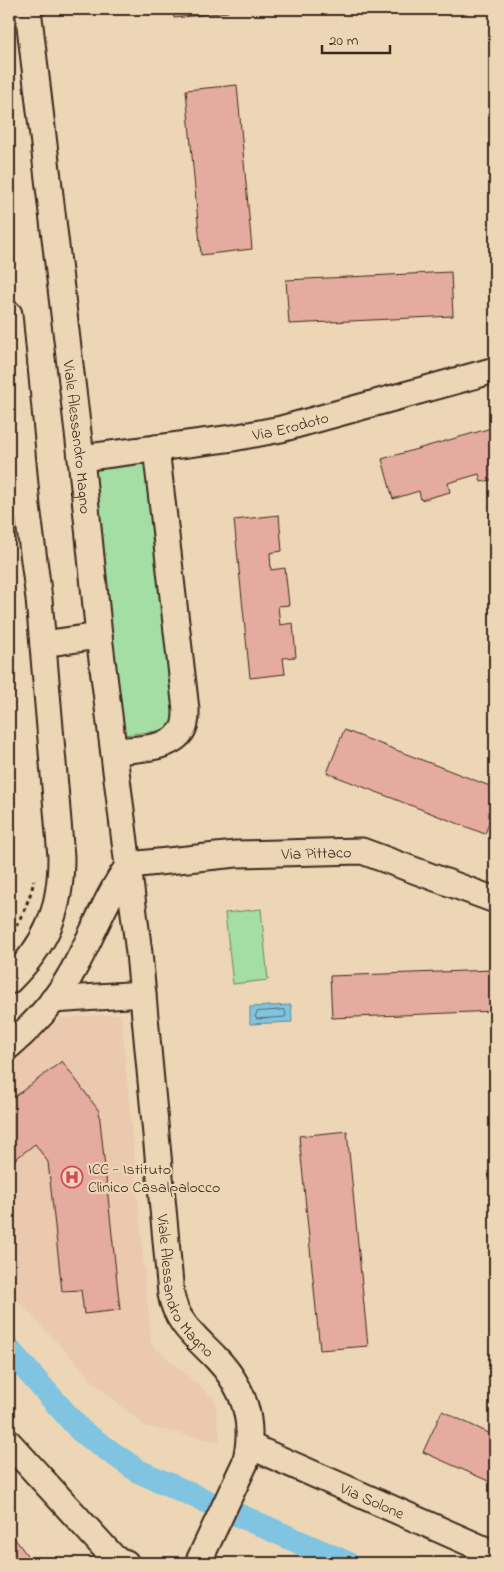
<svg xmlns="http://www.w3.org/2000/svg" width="504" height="1572" viewBox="0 0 504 1572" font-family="'Indie Flower',sans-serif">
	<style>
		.built { fill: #eac9ae }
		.green { fill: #a4dea4; stroke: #708461 }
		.water { fill: #80c4e1; stroke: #648693 }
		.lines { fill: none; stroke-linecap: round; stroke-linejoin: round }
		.shore { stroke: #57686c; stroke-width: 1 }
		.canal { stroke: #80c4e1; stroke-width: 24 }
		.building { fill: #e4ab9e; stroke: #3b2a1e }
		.minor-casing { stroke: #3b2a1e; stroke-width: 29 }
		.path { stroke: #3b2a1e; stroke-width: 3; stroke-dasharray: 4 4; stroke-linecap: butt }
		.minor { stroke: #ecd6b5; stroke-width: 25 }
		.labels { text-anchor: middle; stroke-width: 4.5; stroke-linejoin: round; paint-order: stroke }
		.street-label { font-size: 16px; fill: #3b2a1e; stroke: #ecd6b5 }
		.poi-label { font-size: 16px; fill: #3b2a1e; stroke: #ecd6b5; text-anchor: start }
	</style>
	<rect width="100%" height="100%" fill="#ecd6b5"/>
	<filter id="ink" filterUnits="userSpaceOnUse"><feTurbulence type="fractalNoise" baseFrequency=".02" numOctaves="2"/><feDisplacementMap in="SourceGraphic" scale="10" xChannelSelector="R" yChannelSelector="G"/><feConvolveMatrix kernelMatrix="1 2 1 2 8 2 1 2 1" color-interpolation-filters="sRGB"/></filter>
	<g filter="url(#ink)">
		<path class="built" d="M121 1014 151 1344 215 1400 220 1442 145 1426 98 1386 9 1291V1063L61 1018Z"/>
		<g class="green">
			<path d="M145 464 176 729 123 735 92 470Z"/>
			<path d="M261 909 268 980 233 984 225 913Z"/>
		</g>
		<path class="water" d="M291 1005 292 1022 250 1024V1007Z"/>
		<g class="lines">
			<path class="shore" d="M284 1010 286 1013 285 1017 257 1019 255 1017 257 1012Z"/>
			<path class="canal" d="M9 1350 81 1431 138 1471 347 1563"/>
		</g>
		<g class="building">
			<path d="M173 9H228V12L174 18Z"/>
			<path d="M237 85 252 249 201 255 186 90Z"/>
			<path d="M451 272 453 316 289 324 286 280Z"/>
			<path d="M495 427V479L481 482 479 474 448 483 450 492 421 500 419 491 393 499 382 459Z"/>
			<path d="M279 515 282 551 270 553 271 570 285 568 289 605 278 606 280 625 293 623 296 657 283 658 285 674 250 678 234 520Z"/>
			<path d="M344 730 495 788V806L485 834 327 773Z"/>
			<path d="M493 970 495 1011 332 1018 330 976Z"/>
			<path d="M62 1061 99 1111 120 1310 84 1314 81 1290 62 1291 48 1162 35 1144 9 1164V1101Z"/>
			<path d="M347 1131 368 1346 320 1350 299 1136Z"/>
			<path d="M442 1411 495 1436V1484L423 1452Z"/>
			<path d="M9 1531 27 1555 17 1563H9Z"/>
		</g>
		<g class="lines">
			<g class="minor-casing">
				<g id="minor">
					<path id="s1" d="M28 9 81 458 99 636 139 953 171 1294C176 1323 197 1338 216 1358 244 1387 256 1423 245 1463L198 1563"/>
					<path d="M9 314 27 506 39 599 61 857C61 910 47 944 9 981"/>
					<path id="s2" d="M81 458 233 438 281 429 495 370"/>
					<path d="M43 644 99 636"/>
					<path d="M114 751C134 749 172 750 183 729 186 723 186 717 186 710L156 448"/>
					<path id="s3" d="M129 865 236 854 362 851 495 900"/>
					<path d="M53 1000 143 994"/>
					<path d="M9 1046C36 1023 61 995 77 963 95 930 107 895 129 865"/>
					<path d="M9 1443 115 1559 126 1563"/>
					<path id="s4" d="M250 1446 495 1554"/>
				</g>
			</g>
			<path class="path" d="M9 940C19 921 30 901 34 880"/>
			<use href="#minor" class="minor"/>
		</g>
	</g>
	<defs>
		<g id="hospital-ring" transform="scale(1.125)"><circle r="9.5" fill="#ecd6b5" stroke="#d1495b" stroke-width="1.5"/><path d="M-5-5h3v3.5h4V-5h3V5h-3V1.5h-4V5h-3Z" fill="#d1495b"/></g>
	</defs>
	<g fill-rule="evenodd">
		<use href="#hospital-ring" x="72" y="1177"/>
	</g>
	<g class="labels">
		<g class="street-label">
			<text dy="6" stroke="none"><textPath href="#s2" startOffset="212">Via Erodoto</textPath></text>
			<text dy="6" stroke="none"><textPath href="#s1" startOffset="431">Viale Alessandro Magno</textPath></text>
			<text dy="6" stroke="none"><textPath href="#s3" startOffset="188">Via Pittaco</textPath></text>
			<text dy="6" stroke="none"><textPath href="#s1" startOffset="1290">Viale Alessandro Magno</textPath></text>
			<text dy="6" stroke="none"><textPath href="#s4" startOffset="134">Via Solone</textPath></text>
		</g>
		<g class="poi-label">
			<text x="88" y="1174">ICC - Istituto<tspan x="88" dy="18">Clinico Casalpalocco</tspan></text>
		</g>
	</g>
	<rect width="504" height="1572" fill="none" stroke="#ecd6b5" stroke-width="30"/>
	<rect x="15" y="15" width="474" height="1542" fill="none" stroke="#3b2a1e" stroke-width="2" filter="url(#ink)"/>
	<path d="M322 45v8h68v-8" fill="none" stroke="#3b2a1e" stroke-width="2.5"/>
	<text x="329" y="45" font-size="15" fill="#3b2a1e" stroke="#ecd6b5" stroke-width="4" paint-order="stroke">20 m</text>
</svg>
